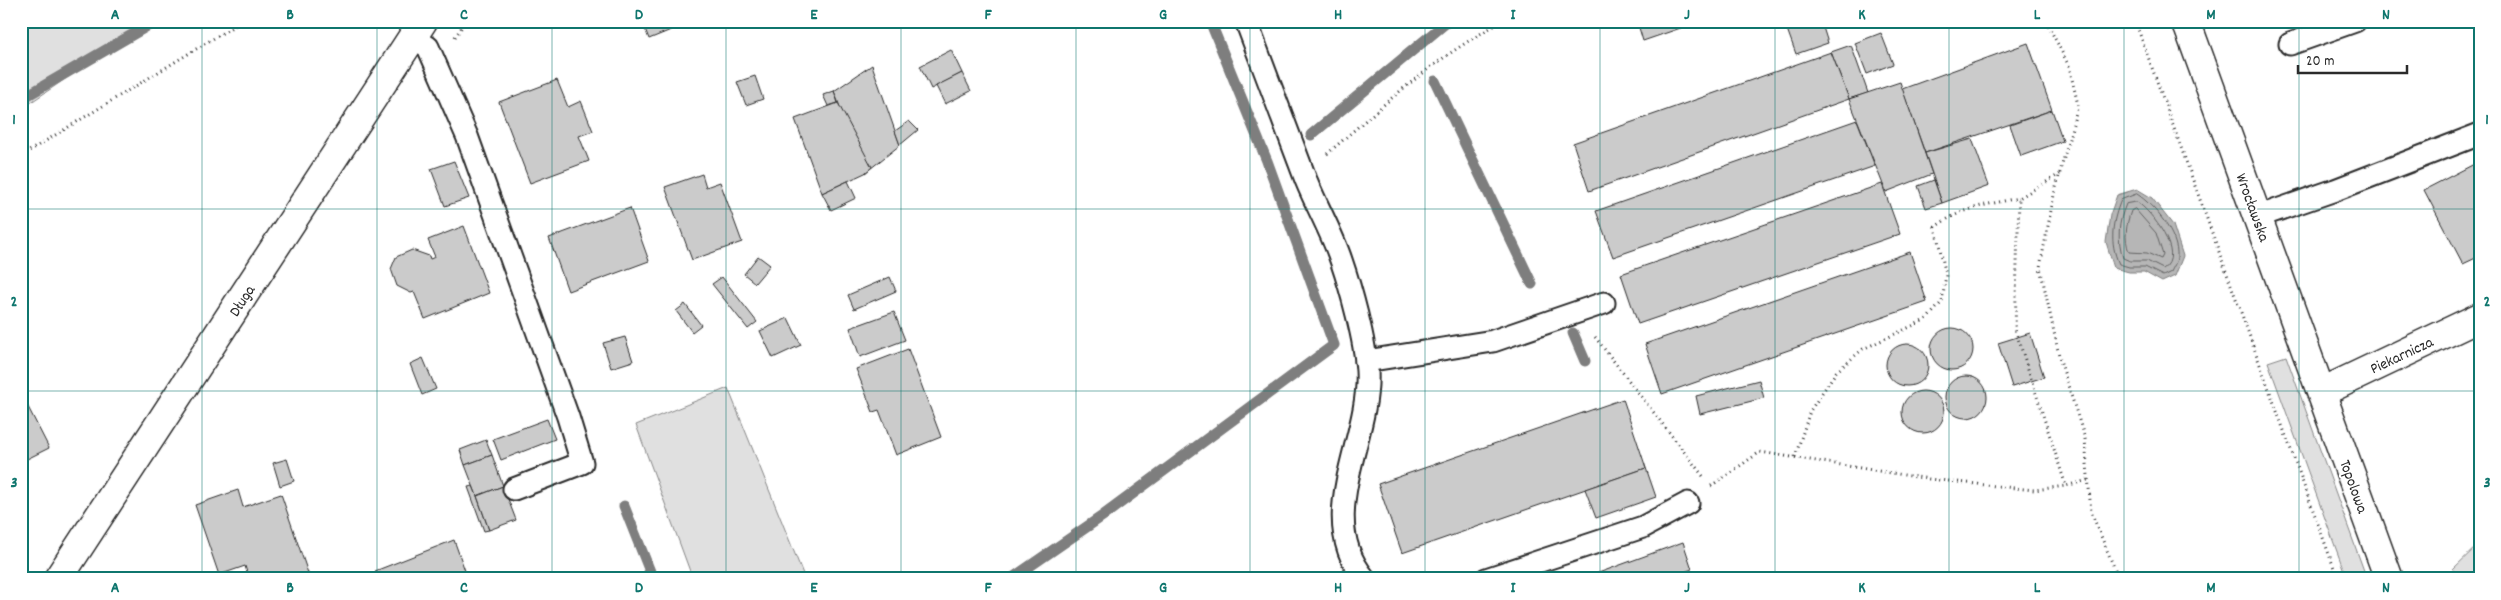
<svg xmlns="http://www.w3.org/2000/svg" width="2501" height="600" viewBox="0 0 2501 600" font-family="Dekko,sans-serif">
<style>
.green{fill:#e0e0e0;stroke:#868686}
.water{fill:#b6b6b6;stroke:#7e7e7e}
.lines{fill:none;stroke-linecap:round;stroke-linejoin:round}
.shore{stroke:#636363;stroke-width:1}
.stream{stroke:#7e7e7e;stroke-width:11}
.building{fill:#cbcbcb;stroke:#2b2b2b}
.service-casing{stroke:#2b2b2b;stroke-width:25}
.minor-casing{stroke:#2b2b2b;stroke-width:31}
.tertiary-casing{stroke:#2b2b2b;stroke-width:31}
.secondary-casing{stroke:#2b2b2b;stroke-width:31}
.path{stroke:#2b2b2b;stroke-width:3;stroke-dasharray:1 4;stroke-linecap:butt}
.service{stroke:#fff;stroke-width:21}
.minor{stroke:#fff;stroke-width:28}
.tertiary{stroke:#fff;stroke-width:28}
.secondary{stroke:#fff;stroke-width:28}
.grid{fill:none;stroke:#0f766e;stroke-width:1;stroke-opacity:0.55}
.labels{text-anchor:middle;stroke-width:4;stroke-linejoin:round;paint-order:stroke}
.street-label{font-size:16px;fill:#2b2b2b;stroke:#fff}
.neatline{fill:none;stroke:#0f766e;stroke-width:2}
.grid-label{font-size:16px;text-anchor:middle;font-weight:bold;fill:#0f766e}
</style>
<rect width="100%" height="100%" fill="#fff"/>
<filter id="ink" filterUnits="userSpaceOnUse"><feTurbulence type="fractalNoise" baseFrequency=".02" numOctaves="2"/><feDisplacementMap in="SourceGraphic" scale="10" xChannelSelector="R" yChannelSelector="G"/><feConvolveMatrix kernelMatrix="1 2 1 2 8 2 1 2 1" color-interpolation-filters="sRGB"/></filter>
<g filter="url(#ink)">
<!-- green -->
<g class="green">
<polygon points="36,21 151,21 21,109 21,30"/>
<polygon points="2286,356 2367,579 2347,579 2268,362"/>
<polygon points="728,388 805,579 680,579 691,574 636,425"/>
<polygon points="2480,543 2480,579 2457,579 2453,569"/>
</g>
<!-- water -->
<polygon class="water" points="2137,189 2152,198 2173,225 2183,256 2175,276 2162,282 2144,272 2129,272 2114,268 2106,242 2110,215 2117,195"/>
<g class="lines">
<!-- shore -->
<g class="shore">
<path d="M2137,194C2154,205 2179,235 2177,257C2177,262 2173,267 2171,272L2163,276L2145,267H2129L2119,264C2109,242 2112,222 2121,200Z"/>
<path d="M2137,202C2151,211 2186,255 2163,269L2147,261H2130L2123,258C2117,239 2118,223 2126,204Z"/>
<path d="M2135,209L2156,233L2163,255L2161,259L2147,253L2129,252C2124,238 2126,225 2131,211Z"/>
</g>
<!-- stream -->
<g class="stream">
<polyline points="1435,81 1532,284"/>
<polyline points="21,99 156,21"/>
<polyline points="1311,135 1448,21"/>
<polyline points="1573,333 1585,361"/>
<polyline points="624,506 653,579"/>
<polyline points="1015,579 1014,577 1104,515 1334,345 1267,161 1210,21"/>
</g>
</g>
<!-- building -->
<g class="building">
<polygon points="642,21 693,21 649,39"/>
<polygon points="1637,21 1701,21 1643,41"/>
<polygon points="1784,21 1821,21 1828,43 1796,54"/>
<polygon points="1881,33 1893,64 1867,74 1855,43"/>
<polygon points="2028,43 2052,110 1925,153 1902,89"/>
<polygon points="1851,45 1868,93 1849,99 1831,52"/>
<polygon points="951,50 962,73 931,89 920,66"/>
<polygon points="1831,52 1849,99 1589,191 1573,143"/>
<polygon points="872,65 900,145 865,173 834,91"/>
<polygon points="962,73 971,91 945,104 936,86"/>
<polygon points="755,76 763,99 746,105 737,82"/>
<polygon points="557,80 568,107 581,101 593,131 579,136 589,161 530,183 499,102"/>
<polygon points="1900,82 1932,174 1886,192 1849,99"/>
<polygon points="834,91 838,103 828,106 823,95"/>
<polygon points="838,103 872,167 865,173 822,193 795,119"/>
<polygon points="2052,110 2063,141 2021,156 2010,125"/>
<polygon points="1857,120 1875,166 1613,257 1596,211"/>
<polygon points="909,121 918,130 900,145 895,131"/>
<polygon points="1972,139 1989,186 1942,203 1925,153"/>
<polygon points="454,161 469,198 445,206 431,169"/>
<polygon points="2480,161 2480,256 2463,264 2424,190"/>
<polygon points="702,174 706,187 720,182 742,242 692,260 665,187"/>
<polygon points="1934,180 1942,203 1926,208 1918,186"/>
<polygon points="848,181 856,198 831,210 822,193"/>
<polygon points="1882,184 1900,234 1638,324 1621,274"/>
<polygon points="630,208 649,261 568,291 549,238"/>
<polygon points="464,226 489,293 425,319 414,292 411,293 397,286 391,269 396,257 412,250 429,256 430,259 435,257 428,240"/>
<polygon points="1910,252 1927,302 1662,394 1645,344"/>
<polygon points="758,256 770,265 755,283 744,274"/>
<polygon points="722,277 757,322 748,329 712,284"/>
<polygon points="890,277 896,291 854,309 848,295"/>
<polygon points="685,304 701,325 692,332 676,311"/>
<polygon points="894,312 905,340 860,357 850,328"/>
<polygon points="788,318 801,345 773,358 760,331"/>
<circle cx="1952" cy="349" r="21"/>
<polygon points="2030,333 2044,377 2012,387 1998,343"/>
<polygon points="625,337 633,361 611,368 603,343"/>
<circle cx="1907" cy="365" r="21"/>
<polygon points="908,349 941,437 896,455 879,410 873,412 856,369"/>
<polygon points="423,358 436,389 422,395 410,364"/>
<circle cx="1966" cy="397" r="21"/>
<polygon points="1759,380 1764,398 1700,414 1696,396"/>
<circle cx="1923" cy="412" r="21"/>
<polygon points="1623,399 1646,468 1402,553 1378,484"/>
<polygon points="26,403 49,448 21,462 21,405"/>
<polygon points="547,419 555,439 501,460 493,439"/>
<polygon points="486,440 492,455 465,465 460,450"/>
<polygon points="492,455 503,486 477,496 465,465"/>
<polygon points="287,459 294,481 280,486 273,463"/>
<polygon points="1646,468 1656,497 1596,518 1585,489"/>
<polygon points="473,486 477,496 489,530 484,531 468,487"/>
<polygon points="503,486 516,520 489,530 477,496"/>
<polygon points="238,490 243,507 281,494 310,579 249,579 245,566 219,575 195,505"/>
<polygon points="454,540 468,579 378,579 375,571"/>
<polygon points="1683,542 1692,569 1666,579 1582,579"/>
</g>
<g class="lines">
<!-- service casing -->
<g class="service-casing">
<g id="service">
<path d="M1246,21C1266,74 1286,128 1306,180C1317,207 1332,233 1341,260C1351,289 1365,340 1367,371C1371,439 1313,517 1365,579"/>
<polyline points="413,37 428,47 467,136 568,417 582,463 514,489"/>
<polyline points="2290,44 2355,21"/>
<polyline points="2257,217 2335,190 2480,134"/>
<polyline points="1366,361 1493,341 1604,303"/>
<polyline points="1486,579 1643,527 1688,503"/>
</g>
</g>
<!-- minor casing -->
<g class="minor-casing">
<polyline id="minor" points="2322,392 2480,317"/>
</g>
<!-- tertiary casing -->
<g class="tertiary-casing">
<polyline id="tertiary" points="58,579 423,21"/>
</g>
<!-- secondary casing -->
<g class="secondary-casing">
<polyline id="secondary" points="2186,21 2389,579"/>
</g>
<!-- path -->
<g class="path">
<polyline points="2046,21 2069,66 2078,105 2054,195 2040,267 2060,360 2085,439 2091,512 2119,579"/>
<polyline points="2135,21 2338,579"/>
<polyline points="455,37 466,21"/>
<path d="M1327,154C1383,105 1437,56 1503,21"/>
<polyline points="21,156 242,21"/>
<polyline points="2060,174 2019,198 2015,329 2066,486"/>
<polyline points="1595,337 1703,476"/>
<path d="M1795,457L1810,411L1836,372L1863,349L1927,319L1942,302L1946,275L1935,227C1961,208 1989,204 2019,198"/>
<polyline points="1711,486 1760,452 1929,479 2034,490 2066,486 2088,480"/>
</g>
<!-- service -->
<use href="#service" class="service"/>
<!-- minor -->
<use href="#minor" class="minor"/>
<!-- tertiary -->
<use href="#tertiary" class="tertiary"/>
<!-- secondary -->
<use href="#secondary" class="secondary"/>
</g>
</g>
<!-- grid -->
<path class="grid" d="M202,21V579M377,21V579M552,21V579M726,21V579M901,21V579M1076,21V579M1250,21V579M1425,21V579M1600,21V579M1775,21V579M1949,21V579M2124,21V579M2299,21V579M21,209H2480M21,391H2480"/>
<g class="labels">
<!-- street labels -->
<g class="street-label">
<text transform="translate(2254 207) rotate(70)" y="6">Wrocławska</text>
<text transform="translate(241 300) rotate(-57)" y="6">Długa</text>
<text transform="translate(2401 354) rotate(-25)" y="6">Piekarnicza</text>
<text transform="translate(2355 486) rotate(70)" y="6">Topolowa</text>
</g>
</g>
<!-- margin -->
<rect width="2501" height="600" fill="none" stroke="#fff" stroke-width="55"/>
<!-- scale -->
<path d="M2298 65v8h109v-8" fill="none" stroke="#2b2b2b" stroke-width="2.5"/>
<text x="2306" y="65" font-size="15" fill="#2b2b2b" stroke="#ffffff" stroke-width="4" paint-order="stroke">20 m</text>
<rect x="28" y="28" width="2446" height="544" class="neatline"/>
<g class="grid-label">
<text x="115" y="19">A</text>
<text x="290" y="19">B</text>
<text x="464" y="19">C</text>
<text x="639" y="19">D</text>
<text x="814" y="19">E</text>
<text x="988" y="19">F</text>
<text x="1163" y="19">G</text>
<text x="1338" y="19">H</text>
<text x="1513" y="19">I</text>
<text x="1687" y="19">J</text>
<text x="1862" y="19">K</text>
<text x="2037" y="19">L</text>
<text x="2211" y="19">M</text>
<text x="2386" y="19">N</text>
<text x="14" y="124">1</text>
<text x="2487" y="124">1</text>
<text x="14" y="306">2</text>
<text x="2487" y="306">2</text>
<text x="14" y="487">3</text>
<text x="2487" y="487">3</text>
<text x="115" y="592">A</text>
<text x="290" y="592">B</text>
<text x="464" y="592">C</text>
<text x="639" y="592">D</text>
<text x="814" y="592">E</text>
<text x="988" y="592">F</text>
<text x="1163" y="592">G</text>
<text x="1338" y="592">H</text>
<text x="1513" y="592">I</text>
<text x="1687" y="592">J</text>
<text x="1862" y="592">K</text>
<text x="2037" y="592">L</text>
<text x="2211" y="592">M</text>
<text x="2386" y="592">N</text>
</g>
</svg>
